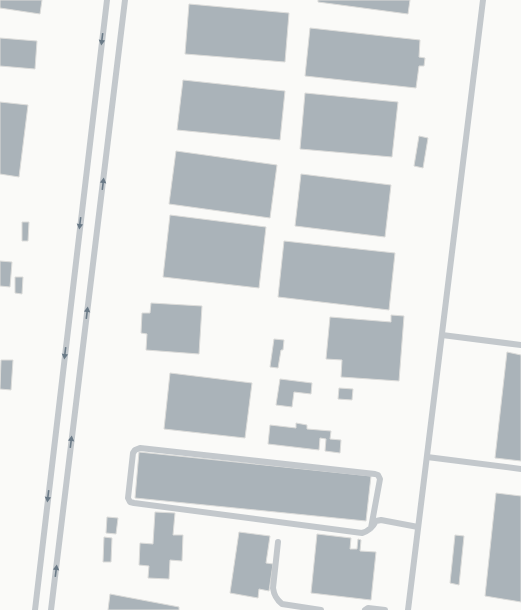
<svg xmlns="http://www.w3.org/2000/svg" width="521" height="610" viewBox="0 0 521 610" font-family="Ubuntu,sans-serif">
<style>
.building{fill:#aab3b9;stroke:#dcdcda}
.lines{fill:none;stroke-linecap:round;stroke-linejoin:round}
.service{stroke:#c3c8cc;stroke-width:6}
.oneway{fill:#6a7a87}
</style>
<rect width="100%" height="100%" fill="#fafaf8"/>
<!-- building -->
<g class="building">
<polygon points="0,0 42,0 40,14 0,8"/>
<polygon points="318,0 410,0 408,14 318,2"/>
<polygon points="189,4 289,13 285,62 185,54"/>
<polygon points="310,28 420,40 419,57 425,58 424,66 419,66 416,88 305,76"/>
<polygon points="0,38 37,41 35,69 0,66"/>
<polygon points="183,80 285,91 280,140 177,130"/>
<polygon points="305,93 398,102 392,157 300,149"/>
<polygon points="0,102 28,105 19,177 0,174"/>
<polygon points="419,136 428,138 423,168 414,166"/>
<polygon points="176,151 277,165 270,218 169,204"/>
<polygon points="301,174 391,185 385,237 295,226"/>
<polygon points="170,215 266,227 259,288 163,277"/>
<polygon points="22,222 29,222 28,241 22,241"/>
<polygon points="284,241 395,253 389,310 278,297"/>
<polygon points="0,261 12,262 10,287 0,286"/>
<polygon points="15,277 23,277 22,294 15,293"/>
<polygon points="151,303 202,306 199,354 146,350 147,334 141,333 142,313 150,313"/>
<polygon points="391,315 404,316 399,381 341,377 342,360 326,359 330,317 391,322"/>
<polygon points="274,339 284,340 283,350 281,350 278,368 270,367"/>
<polygon points="507,352 521,355 521,461 495,458"/>
<polygon points="1,360 13,360 11,390 0,389"/>
<polygon points="170,373 252,383 245,438 164,429"/>
<polygon points="280,379 312,383 311,394 294,392 292,407 276,405"/>
<polygon points="339,388 353,389 352,400 338,399"/>
<polygon points="296,423 307,425 307,429 331,431 330,439 341,440 340,453 325,451 326,439 320,438 319,450 268,444 270,425 296,428"/>
<polygon points="139,452 371,476 366,521 135,498"/>
<polygon points="496,493 521,496 521,602 485,596"/>
<polygon points="155,512 175,513 173,535 183,535 182,561 170,560 169,579 148,578 149,566 139,565 140,543 153,544"/>
<polygon points="107,517 118,518 116,534 106,533"/>
<polygon points="239,532 270,536 266,563 273,564 269,591 259,589 258,598 230,593"/>
<polygon points="317,534 351,538 350,549 357,549 358,539 361,540 360,551 376,552 371,600 311,593"/>
<polygon points="455,535 464,536 459,585 450,583"/>
<polygon points="104,537 112,538 111,562 103,562"/>
<polygon points="110,594 179,607 179,610 108,610"/>
</g>
<g class="lines">
<!-- service -->
<g class="service">
<polyline points="442,335 521,345"/>
<polyline points="427,457 521,469"/>
<path d="M371,528L380,479L378,475L375,474L140,448L135,450L133,453L128,498L130,502L134,503L362,533C369,531 373,527 376,521L381,520L418,527"/>
<path d="M278,542L273,588C274,595 276,599 282,604L321,610"/>
<polyline points="35,610 107,0"/>
<polyline points="51,610 125,0"/>
<polyline points="365,610 368,608 385,610"/>
<polyline points="408,610 483,0"/>
</g>
</g>
<!-- one-way arrows -->
<defs><path id="oneway-solid" d="M-6-.8H1V-3.2L6.5 0L1 3.2V.8H-6Z"/></defs>
<g class="oneway">
<use href="#oneway-solid" transform="translate(102 39) rotate(97)"/>
<use href="#oneway-solid" transform="translate(103 184) rotate(-83)"/>
<use href="#oneway-solid" transform="translate(80 223) rotate(97)"/>
<use href="#oneway-solid" transform="translate(87 313) rotate(-83)"/>
<use href="#oneway-solid" transform="translate(65 353) rotate(97)"/>
<use href="#oneway-solid" transform="translate(71 442) rotate(-83)"/>
<use href="#oneway-solid" transform="translate(48 496) rotate(97)"/>
<use href="#oneway-solid" transform="translate(56 571) rotate(-83)"/>
</g>
</svg>
